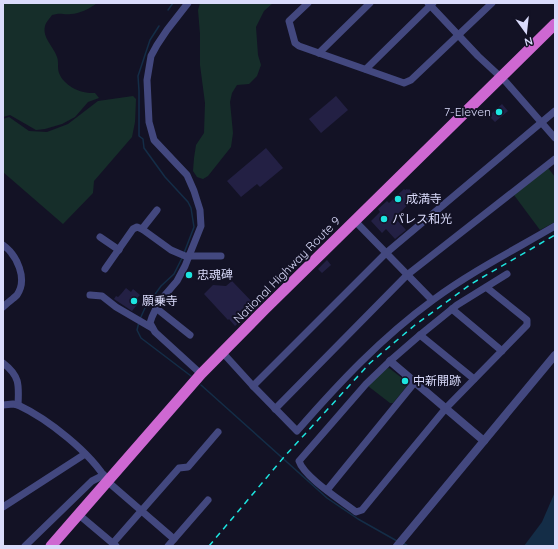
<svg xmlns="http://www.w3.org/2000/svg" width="558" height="549" viewBox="0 0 558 549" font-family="Quicksand,'Noto Sans JP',sans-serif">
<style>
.green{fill:#162e2a}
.water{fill:#142d47}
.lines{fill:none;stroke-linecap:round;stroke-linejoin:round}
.stream{stroke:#142d47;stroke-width:1.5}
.building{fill:#232044}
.minor{stroke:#43487f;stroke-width:7}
.tertiary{stroke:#43487f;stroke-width:8}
.trunk{stroke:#ce68d2;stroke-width:11}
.rail{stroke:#1ce5e0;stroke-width:1.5;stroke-dasharray:6 5;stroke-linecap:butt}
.poi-dot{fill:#1ce5e0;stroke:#131225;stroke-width:1.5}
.labels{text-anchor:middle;stroke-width:4;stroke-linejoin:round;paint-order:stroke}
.poi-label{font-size:12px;fill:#dadbfb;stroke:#131225;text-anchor:start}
.street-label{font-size:12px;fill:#dadbfb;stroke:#131225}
</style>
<rect width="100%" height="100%" fill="#131225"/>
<!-- green -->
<g class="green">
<path d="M3,3H97C91,8 79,14 71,14C62,15 62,12 52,15C50,18 46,22 45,26C42,38 54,47 57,57C59,62 57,68 59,73C64,86 81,94 95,93L99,98L88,102L75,117L62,124L45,129L36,130L10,115L3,117Z"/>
<polygon points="200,3 273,3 264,11 256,27 258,55 261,65 257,76 249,84 237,85 232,93 230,102 233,133 231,147 208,176 203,179 197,177 193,171 194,158 196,145 204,133 205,103 200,65 200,34 198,10"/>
<polygon points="133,96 136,99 135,122 132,137 94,181 93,193 63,224 3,172 3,119 9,117 29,131 47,132 68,124 98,101"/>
<polygon points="548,168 555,177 555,222 540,230 514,195"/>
<polygon points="389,368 407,382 407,386 393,403 390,403 368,386 385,369"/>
</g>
<!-- water -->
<polygon class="water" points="555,492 555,546 524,546 542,522"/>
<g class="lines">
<!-- stream -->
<g class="stream">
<polyline points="168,10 173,3"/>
<polyline points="159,26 150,40 138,76 139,91 139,136 143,139 144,148 165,177 188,202 191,208 194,227 184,253"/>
<polyline points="140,319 145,308 161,286 174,274 182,258"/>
<polyline points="139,322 137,330 141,338 191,376"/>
<polyline points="201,385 327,498 358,519 397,541"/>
<polyline points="403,543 408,546"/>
</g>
</g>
<!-- building -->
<g class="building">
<polygon points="336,96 348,110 321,133 309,119"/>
<polygon points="502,104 508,111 495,122 490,117 492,115 491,114"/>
<polygon points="266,148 283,168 260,187 257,184 241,197 227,181"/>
<polygon points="404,189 405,190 407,189 408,190 409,189 414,194 412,196 414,198 395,218 406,230 395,239 386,229 382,233 371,221 380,212 378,209 387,201 389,203"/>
<polygon points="327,260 331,265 322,273 318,269"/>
<polygon points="232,281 256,306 235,326 229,319 228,320 204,294 213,285 226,286"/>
<polygon points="126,288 131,292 133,289 140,295 137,298 140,301 132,311 114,299 116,296 118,297 121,294"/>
</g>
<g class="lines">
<!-- minor -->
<g class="minor">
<polyline points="188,3 167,30 157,45 151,56 147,80 149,122 154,140 187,175 194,191 200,210 201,226 185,266 177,281 159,302 152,317 150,323 155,332 201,374"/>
<polyline points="308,3 289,21 295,43 299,46 404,83 411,80 492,3"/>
<polyline points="428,3 478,56 506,82 555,138"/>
<polyline points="319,53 370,3"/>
<polyline points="366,69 433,3"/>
<polyline points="355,221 432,300"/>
<polyline points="142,229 157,210"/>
<polyline points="100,237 119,250"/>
<path d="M3,245C17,255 28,279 17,295C13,299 7,303 3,307"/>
<polyline points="105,269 133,229 137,227 142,229 171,250 185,256 221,256"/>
<path d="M486,287L527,320V325L446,408L362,510L356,512C342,501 304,477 299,461L366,384L390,361L420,335L457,305L507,274"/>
<polyline points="90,295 102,296 116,307 152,328"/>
<polyline points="156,308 190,335"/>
<polyline points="452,309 502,351"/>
<polyline points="420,335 474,379"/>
<path d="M223,353L253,386L297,431C339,383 381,338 433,300C471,272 514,250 555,226"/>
<path d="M3,363C20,376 19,385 18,405"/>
<polyline points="253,386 385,254 555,111"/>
<path d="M3,405L13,404L18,405C48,419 91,453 107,481L174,539"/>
<polyline points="275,409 407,275 555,159"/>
<polyline points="327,490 415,382"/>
<polyline points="3,507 85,454"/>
<polyline points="78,514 116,546"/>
<polyline points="113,543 179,468 188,467 218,432"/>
<polyline points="25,546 92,481 104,475"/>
<polyline points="168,546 208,500"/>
</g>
<!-- tertiary -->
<g class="tertiary">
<polyline points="390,361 484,441"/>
<polyline points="397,546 555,355"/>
</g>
<!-- trunk -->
<polyline class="trunk" points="51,546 201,374 265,309 555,24"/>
<!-- rail -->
<polyline class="rail" points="209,546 284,457 370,363 415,325 471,284 555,235"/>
</g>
<!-- markers -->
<g class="poi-dot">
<circle cx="499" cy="112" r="4"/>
<circle cx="398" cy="199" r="4"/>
<circle cx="384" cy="219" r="4"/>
<circle cx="189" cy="275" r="4"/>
<circle cx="134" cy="301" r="4"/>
<circle cx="405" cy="381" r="4"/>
</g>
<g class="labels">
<!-- poi labels -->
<g class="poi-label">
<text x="491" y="116" text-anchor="end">7-Eleven</text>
<text x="406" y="203">成満寺</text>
<text x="392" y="223">パレス和光</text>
<text x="197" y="279">忠魂碑</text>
<text x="142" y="305">願乗寺</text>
<text x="413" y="385">中新開跡</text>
</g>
<!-- street labels -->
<g class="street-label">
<text transform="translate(287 270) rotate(-45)" y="4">National Highway Route 9</text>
</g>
</g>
<!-- border -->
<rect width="558" height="549" fill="none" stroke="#dadbfb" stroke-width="8"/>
<!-- north arrow -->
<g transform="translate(526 32) rotate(165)" stroke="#131225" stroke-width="3" paint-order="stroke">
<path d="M0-3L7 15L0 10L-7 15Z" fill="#dadbfb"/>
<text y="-6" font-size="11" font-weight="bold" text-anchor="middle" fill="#dadbfb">N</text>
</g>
</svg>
